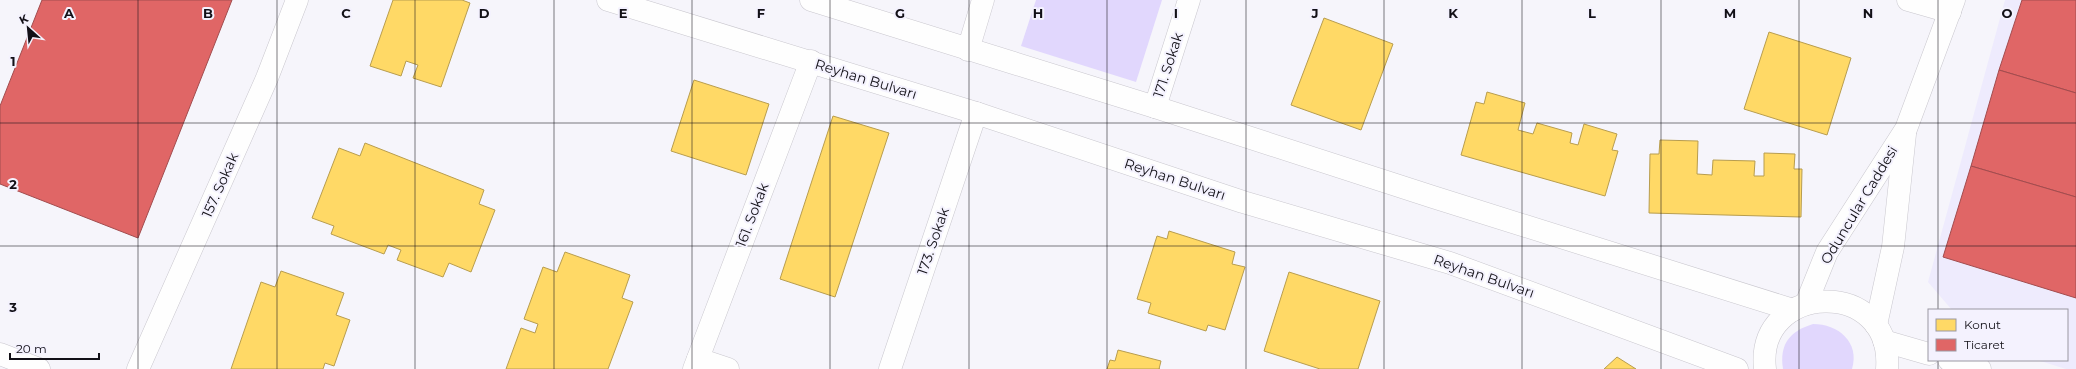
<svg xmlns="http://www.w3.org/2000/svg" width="2076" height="369" viewBox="0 0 2076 369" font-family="Montserrat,sans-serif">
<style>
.built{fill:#eeebfd}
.green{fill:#e1d7fd}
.homes{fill:#ffd966;stroke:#b89d4e}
.shops{fill:#e06666;stroke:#a24c4e}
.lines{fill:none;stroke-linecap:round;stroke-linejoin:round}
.street-casing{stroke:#c9c7ce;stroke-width:23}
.secondary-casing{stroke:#c9c7ce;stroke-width:23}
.street{stroke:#fefefe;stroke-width:22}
.secondary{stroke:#fefefe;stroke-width:22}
.grid{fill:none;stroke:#121017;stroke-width:1;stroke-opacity:0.55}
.labels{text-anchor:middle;stroke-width:4;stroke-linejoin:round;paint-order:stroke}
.street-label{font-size:14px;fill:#121017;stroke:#f4f2fe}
.grid-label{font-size:13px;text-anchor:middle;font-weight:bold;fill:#121017;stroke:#f4f2fe;stroke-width:4;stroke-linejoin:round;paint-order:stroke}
</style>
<rect width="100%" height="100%" fill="#f6f5fb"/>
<!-- built -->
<polygon class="built" points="2005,0 2076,0 2076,369 2066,369 2037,360 2067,360 2067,310 1952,310 1928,282"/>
<!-- green -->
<g class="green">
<polygon points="1036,0 1162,0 1136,82 1021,46"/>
<path d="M1813,324C1838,324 1860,342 1852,369H1783C1779,344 1790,331 1813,324Z"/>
</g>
<!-- homes -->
<g class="homes">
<polygon points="393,0 462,0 470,3 441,87 413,78 418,65 406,61 401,76 370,66"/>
<polygon points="1324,18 1393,44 1361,130 1291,105"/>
<polygon points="1769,32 1851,58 1827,135 1744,109"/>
<polygon points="694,80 769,104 746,175 671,151"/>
<polygon points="1487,92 1525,103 1518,130 1533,134 1537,123 1572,133 1570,143 1578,145 1584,124 1617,134 1612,150 1618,151 1605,196 1461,155 1476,102 1484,104"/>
<polygon points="833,116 889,133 835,297 780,279"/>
<polygon points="1660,140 1698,141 1697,174 1712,175 1713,160 1755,161 1754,176 1764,176 1764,153 1795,154 1794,169 1802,169 1801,217 1649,213 1650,154 1659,154"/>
<polygon points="365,143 484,190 479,204 495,210 471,272 449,263 443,277 397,260 401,250 388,245 384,254 331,234 334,226 312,218 339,148 360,156"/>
<polygon points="1169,231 1235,252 1232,264 1245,267 1225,330 1208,325 1206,331 1148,313 1151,303 1137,299 1157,236 1167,239"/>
<polygon points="565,252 630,275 622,298 633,302 608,369 506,369 521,328 535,333 538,324 524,319 543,267 557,272"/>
<polygon points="281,271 344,293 336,315 350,320 334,366 325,363 323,369 231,369 261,282 275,287"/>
<polygon points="1289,272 1380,301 1358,369 1320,369 1264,351"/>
<polygon points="1118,350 1161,361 1159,369 1160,369 1107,369 1110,360 1115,361"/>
<polygon points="1617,357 1636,369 1604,369"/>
</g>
<!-- shops -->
<g class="shops">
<polygon points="42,0 232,0 138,238 0,184 0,106"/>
<polygon points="2022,0 2076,0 2076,93 1999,70"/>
<polygon points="1999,70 2076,93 2076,197 1971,166"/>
<polygon points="1971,166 2076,197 2076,298 1943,257"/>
</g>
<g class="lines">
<!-- street casing -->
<g class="street-casing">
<g id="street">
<polyline points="1908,0 1950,12"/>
<polyline points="968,50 983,0"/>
<polyline points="1155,107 1189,0"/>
<polyline points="0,354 39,369"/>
<polyline points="698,359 728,369"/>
<polyline points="138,369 267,78 297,0"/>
<polyline points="694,369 811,61"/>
<polyline points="890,369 976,113"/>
</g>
</g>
<!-- secondary casing -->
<g class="secondary-casing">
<g id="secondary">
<polyline points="608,0 976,113 1243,202 1450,263 1737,369"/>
<polyline points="811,0 1155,107 1433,197 1793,310"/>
<polyline points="1806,304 1827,252 1906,129 1954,0"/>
<polyline points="1876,325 1893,247 1905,134"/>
<polyline points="1884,341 1929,354"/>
<polyline points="1949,360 1980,369"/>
<path d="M1765,369C1755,282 1894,276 1887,369"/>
</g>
</g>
<!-- street -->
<use href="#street" class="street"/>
<!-- secondary -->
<use href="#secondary" class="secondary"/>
</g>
<!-- grid -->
<path class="grid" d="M138,0V369M277,0V369M415,0V369M554,0V369M692,0V369M830,0V369M969,0V369M1107,0V369M1246,0V369M1384,0V369M1522,0V369M1661,0V369M1799,0V369M1938,0V310M0,123H2076M0,246H2076M1938,360V369"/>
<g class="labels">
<!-- street labels -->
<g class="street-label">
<text transform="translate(1168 65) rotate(-72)" y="5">171. Sokak</text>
<text transform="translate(866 79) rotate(17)" y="5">Reyhan Bulvarı</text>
<text transform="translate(1175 179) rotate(18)" y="5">Reyhan Bulvarı</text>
<text transform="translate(220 185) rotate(-66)" y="5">157. Sokak</text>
<text transform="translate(1859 205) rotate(-59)" y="5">Oduncular Caddesi</text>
<text transform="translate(752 215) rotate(-69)" y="5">161. Sokak</text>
<text transform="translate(933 241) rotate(-71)" y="5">173. Sokak</text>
<text transform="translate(1484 276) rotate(19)" y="5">Reyhan Bulvarı</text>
</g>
</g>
<g class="grid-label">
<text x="69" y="18">A</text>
<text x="208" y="18">B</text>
<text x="346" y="18">C</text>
<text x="484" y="18">D</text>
<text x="623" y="18">E</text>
<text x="761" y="18">F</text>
<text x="900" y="18">G</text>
<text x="1038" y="18">H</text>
<text x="1176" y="18">I</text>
<text x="1315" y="18">J</text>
<text x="1453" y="18">K</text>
<text x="1592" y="18">L</text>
<text x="1730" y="18">M</text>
<text x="1868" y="18">N</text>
<text x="2007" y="18">O</text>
<text x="13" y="66">1</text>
<text x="13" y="189">2</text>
<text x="13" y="312">3</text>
</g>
<!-- legend -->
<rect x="1928" y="309" width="140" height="52" fill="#f4f2fe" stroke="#9a98a2"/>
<rect x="1936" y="319" width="20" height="12" fill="#ffd966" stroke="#9a98a2"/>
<text x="1964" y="329" font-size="12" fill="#121017">Konut</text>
<rect x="1936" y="339" width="20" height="12" fill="#e06666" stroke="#9a98a2"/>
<text x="1964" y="349" font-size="12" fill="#121017">Ticaret</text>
<!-- north arrow -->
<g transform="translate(28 28) rotate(333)" stroke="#f4f2fe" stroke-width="3" paint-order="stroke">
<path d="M0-3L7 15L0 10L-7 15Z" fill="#121017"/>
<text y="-6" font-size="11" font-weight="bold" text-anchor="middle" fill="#121017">K</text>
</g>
<!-- scale -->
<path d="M10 353v6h89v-6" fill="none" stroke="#121017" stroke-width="2"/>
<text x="16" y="353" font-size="12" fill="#121017" stroke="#f4f2fe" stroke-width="3" paint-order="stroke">20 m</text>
</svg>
